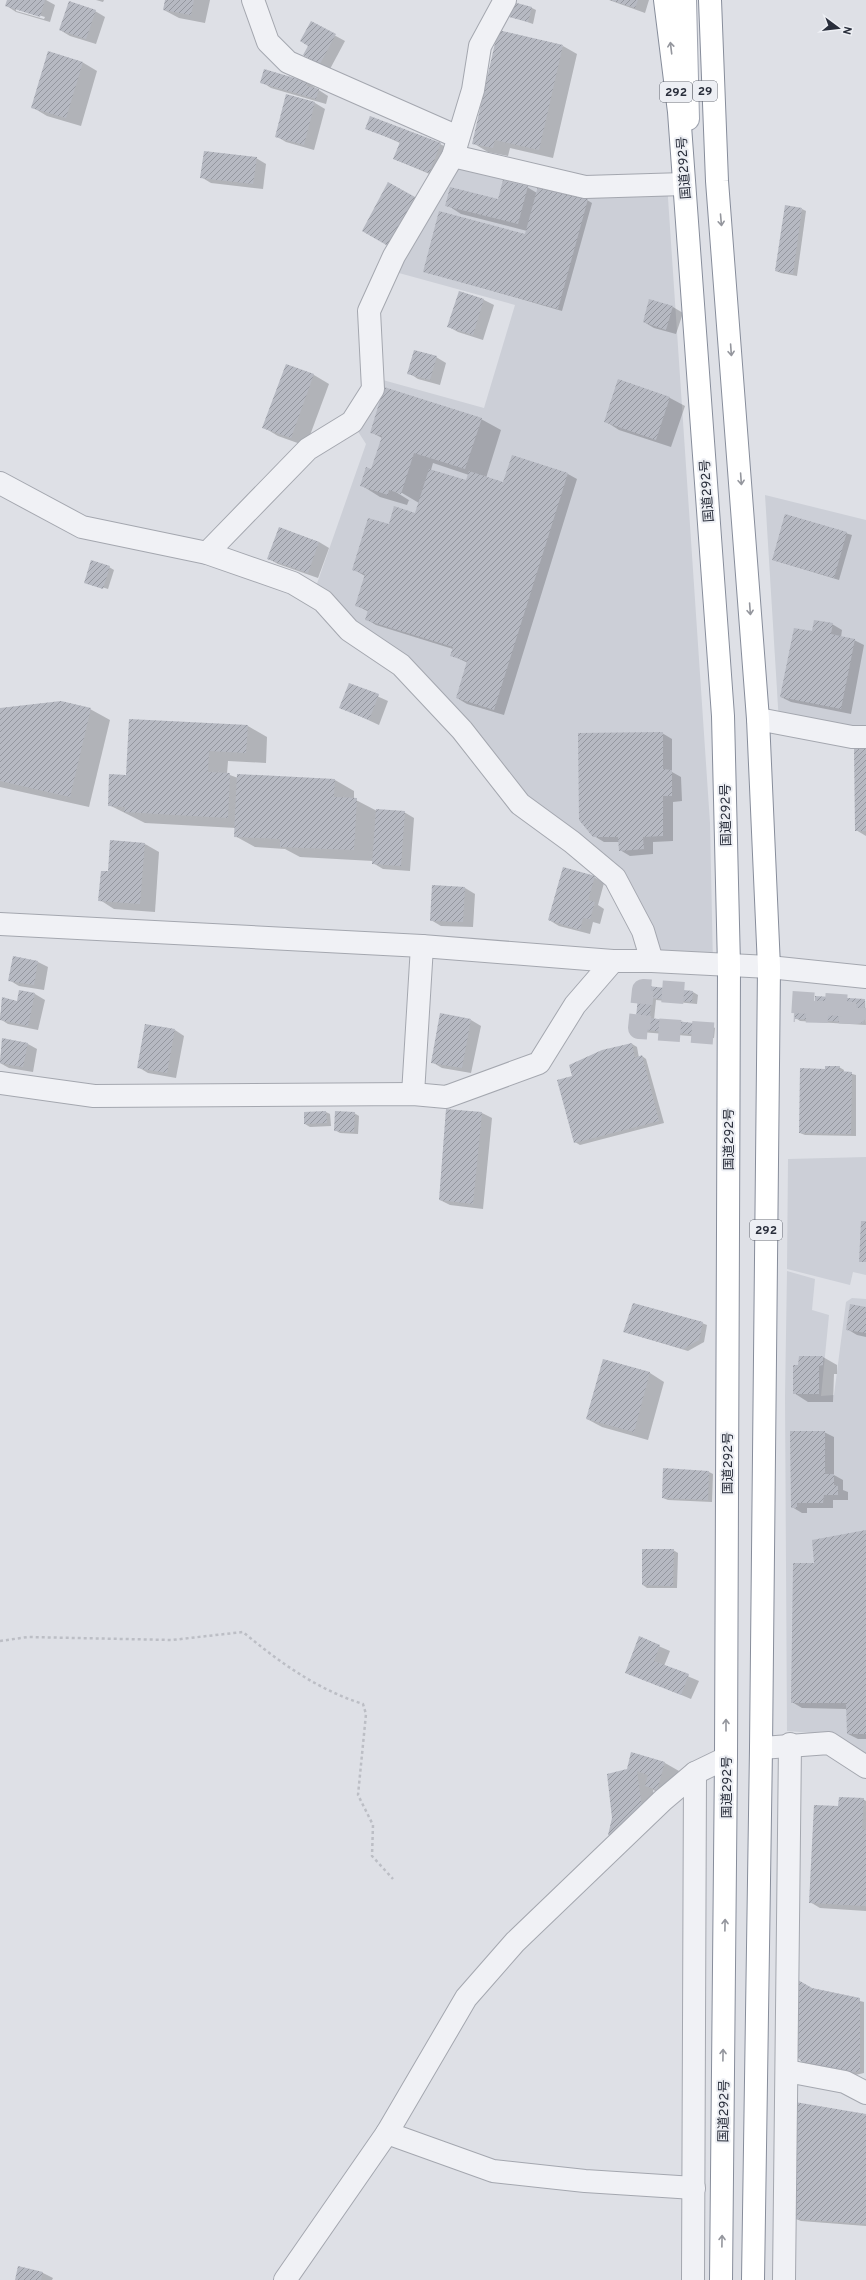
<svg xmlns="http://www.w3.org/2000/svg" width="866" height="2280" viewBox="0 0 866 2280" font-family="Overpass,'Noto Sans JP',sans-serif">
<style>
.built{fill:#cccfd7}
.shadow{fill:#0003;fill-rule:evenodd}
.building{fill:url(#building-hatch)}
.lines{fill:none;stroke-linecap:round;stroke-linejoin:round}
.minor-tunnel{stroke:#babcc4;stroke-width:22;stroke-dasharray:22 11;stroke-linecap:butt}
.minor-casing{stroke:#a4a7af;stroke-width:24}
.major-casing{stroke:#9fa4b0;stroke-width:24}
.highway-casing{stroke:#878d9b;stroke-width:24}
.path{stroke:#bcbec5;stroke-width:2.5;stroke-dasharray:3 3;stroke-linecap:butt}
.minor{stroke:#f0f1f5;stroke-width:22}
.major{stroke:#fff;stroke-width:22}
.highway{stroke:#fff;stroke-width:22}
.oneway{stroke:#94969d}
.labels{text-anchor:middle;stroke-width:4;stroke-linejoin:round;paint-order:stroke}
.shield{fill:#edeff4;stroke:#646872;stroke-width:1}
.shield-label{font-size:12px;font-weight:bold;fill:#292e3b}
.street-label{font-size:13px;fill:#292e3b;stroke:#edeff4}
</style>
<defs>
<pattern id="building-hatch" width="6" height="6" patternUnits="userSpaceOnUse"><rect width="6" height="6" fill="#b6b9c2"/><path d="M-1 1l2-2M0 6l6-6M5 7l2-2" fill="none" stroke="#94979f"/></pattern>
</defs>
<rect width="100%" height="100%" fill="#dee0e6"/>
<!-- built -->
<g class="built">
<polygon points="453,156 585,187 667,183 710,823 713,965 652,961 615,878 572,842 462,730 313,595 366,444 352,422 372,377 484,408 515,305 388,270"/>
<polygon points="765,495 866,520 866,737 779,723"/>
<polygon points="866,1157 866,1275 853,1272 850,1285 787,1269 788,1159"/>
<polygon points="787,1271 815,1279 812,1310 829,1315 821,1396 834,1395 846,1302 852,1298 866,1299 866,1758 826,1734 787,1731 785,1397"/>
</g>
<!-- shadow -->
<g class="shadow">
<path d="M8,0H46L55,5L50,22L16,12L7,6ZM16,8L45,17L44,19L16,11Z"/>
<polygon points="96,0 104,0 103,2"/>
<polygon points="166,0 210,0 205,23 179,18 164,10"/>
<polygon points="609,0 649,0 645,13"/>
<polygon points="532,8 536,10 533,24 510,16"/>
<polygon points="95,11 105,17 96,44 70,36 60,30"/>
<polygon points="312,23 345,41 330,69 304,55 309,45"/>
<polygon points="563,46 577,54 553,158 510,148 508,156 488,152 473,143"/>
<polygon points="82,62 97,71 81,126 47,116 32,107"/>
<polygon points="262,82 308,83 328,96 326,104 271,88"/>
<polygon points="287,95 315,103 325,109 314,150 286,142 276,136"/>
<polygon points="367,128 440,144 450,149 439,178 394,159 400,143"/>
<polygon points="256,158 266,164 263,189 211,183 201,177"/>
<polygon points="389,183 424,203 398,250"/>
<polygon points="527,187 537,193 587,200 592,203 562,311 424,271 525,235 527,231 461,214 447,205 498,201"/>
<polygon points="802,209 806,211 797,276 781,273 776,271"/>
<polygon points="460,292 484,300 494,305 483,340 458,332 449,327"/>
<polygon points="650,300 673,307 683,313 676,334 654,328 644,322"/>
<polygon points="436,357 446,363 440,385 418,379 409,373"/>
<polygon points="286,366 314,375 329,384 306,446 278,436 263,427"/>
<polygon points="618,380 670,398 685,406 671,447 619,430 605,421"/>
<path d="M481,419L501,430L486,478L504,483L568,474L577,479L504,715L467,704L457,698L468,663L451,655L453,649L376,625L366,619L369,612L356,605L365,576L353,569L389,525L416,514L419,503L397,490L396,492L412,502L409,500L407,505L380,497L361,485L372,470L382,438L371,432ZM433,463L469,475L467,481L431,470Z"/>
<polygon points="785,515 852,535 839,580 773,560"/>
<polygon points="279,528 319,542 329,548 318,578 278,564 269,559"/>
<polygon points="109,567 114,570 108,589 89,583"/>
<polygon points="832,624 842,630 841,637 854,640 864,645 851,714 791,702 781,697 813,632"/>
<polygon points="350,684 388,701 379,725 340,707"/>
<polygon points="0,709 90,709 110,720 89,807 0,787"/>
<polygon points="248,726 267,737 266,763 228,761 227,774 238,778 335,780 354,791 354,799 377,811 404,812 414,818 410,871 383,869 373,863 373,861 300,857 285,849 255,847 235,836 236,828 145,823 109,805 127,776"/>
<polygon points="662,733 672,739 672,772 681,777 682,801 673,802 673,841 653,842 653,854 630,856 620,850 620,842 604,842 594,836"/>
<polygon points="866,746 866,836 856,830"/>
<polygon points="145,844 159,852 155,912 114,909 100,900 109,872"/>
<polygon points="594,877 604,883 598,905 604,909 600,924 593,922 590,934 559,926 549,920"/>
<polygon points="465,888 475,894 473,927 441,926 431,920"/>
<polygon points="38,962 48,967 44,990 19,986 9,980"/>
<polygon points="640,986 693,992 698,995 697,1004 656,1000 654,1020 711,1026 715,1028 714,1038 641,1032 636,1029"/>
<polygon points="20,991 35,994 45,1000 38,1030 8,1024 0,1019 3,999 18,1002"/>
<polygon points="865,1000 866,1025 800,1021 796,1018 815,1007"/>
<polygon points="471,1020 481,1026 471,1073 442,1068 432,1062"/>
<polygon points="175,1030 184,1036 176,1078 148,1073 138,1067"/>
<polygon points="3,1039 28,1044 37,1049 33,1072 9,1068 0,1063"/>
<polygon points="632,1044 637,1047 639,1058 642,1056 646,1059 664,1123 580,1145 575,1142 573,1076 603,1051"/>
<polygon points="839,1067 844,1070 844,1072 856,1075 856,1136 805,1135 800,1133 826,1070"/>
<polygon points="447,1110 482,1113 492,1118 483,1209 450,1205 440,1200"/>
<polygon points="326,1112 330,1114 331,1126 310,1127 305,1124"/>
<polygon points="354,1113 359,1116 358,1134 340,1133 335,1130"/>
<polygon points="866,1308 866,1337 857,1335 847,1329"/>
<polygon points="702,1323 707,1325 704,1342 688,1351 625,1332"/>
<polygon points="823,1357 837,1365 837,1374 834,1374 833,1402 808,1402 794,1393 799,1366"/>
<polygon points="604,1360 650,1373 664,1382 648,1440 602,1427 587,1419"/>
<polygon points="824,1432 834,1437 834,1475 843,1480 843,1490 848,1492 848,1500 833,1500 833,1508 807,1508 807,1513 802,1513 792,1507"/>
<polygon points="709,1472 713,1474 712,1502 668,1500 663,1498"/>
<polygon points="866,1531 866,1739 858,1739 848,1734 847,1709 802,1708 792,1702 815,1564"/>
<polygon points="673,1550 678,1553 677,1588 647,1588 643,1585"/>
<polygon points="640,1638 670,1651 664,1666 699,1681 691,1699 627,1672"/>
<polygon points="665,1763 679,1771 672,1798 653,1790 657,1815 633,1844 624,1843 613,1818 608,1775"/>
<polygon points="863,1799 866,1801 866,1911 820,1908 810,1902 839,1807"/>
<polygon points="812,1989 864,2002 864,2073 851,2076"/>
<polygon points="866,2115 866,2226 801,2221 796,2219"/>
<polygon points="19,2267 43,2273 53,2278 52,2280 16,2280"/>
</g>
<!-- building -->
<g class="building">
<polygon points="7,0 45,0 40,17 5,6"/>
<polygon points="165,0 194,0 191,15 163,10"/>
<polygon points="610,0 638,0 635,8"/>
<polygon points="69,1 96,10 86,39 59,30"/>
<polygon points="513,2 532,7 528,22 509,17"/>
<polygon points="311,21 336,34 320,64 303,55 308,46 300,41"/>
<polygon points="498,30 563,45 539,150 495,140 493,148 472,144"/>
<polygon points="48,51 83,62 66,118 31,108"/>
<polygon points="264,69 308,82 307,86 319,89 316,99 260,83"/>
<polygon points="286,94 315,102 304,145 275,137"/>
<polygon points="370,116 441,143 429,173 393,159 400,142 365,129"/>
<polygon points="204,151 257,157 253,184 200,178"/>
<polygon points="503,180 528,186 518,224 445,206 450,187 498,199"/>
<polygon points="388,182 415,197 388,246 362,231"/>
<polygon points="538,186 588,199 558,309 423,272 439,211 525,234"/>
<polygon points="785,205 802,208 793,274 775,271"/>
<polygon points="459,291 484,299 473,335 447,327"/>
<polygon points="649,299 673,306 666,330 643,322"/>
<polygon points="414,350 437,356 430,380 407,374"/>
<polygon points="286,364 314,374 291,438 262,428"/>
<polygon points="618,379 670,397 656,440 604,422"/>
<polygon points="384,387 482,418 465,469 414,453 401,494 389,490 388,495 360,486 366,467 371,469 382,436 370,433"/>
<polygon points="512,455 568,473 494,710 456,698 467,661 450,656 453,647 365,620 368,610 355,606 365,574 352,570 368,518 389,524 394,506 415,513 429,469 466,480 469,471 503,482"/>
<polygon points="785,514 847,532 834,578 772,560"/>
<polygon points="279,527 319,542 308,573 267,559"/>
<polygon points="91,560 110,566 103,589 84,583"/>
<polygon points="814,620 833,623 831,634 855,639 841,709 780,697 794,628 812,631"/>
<polygon points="349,683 379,694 369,720 339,708"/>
<polygon points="61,701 91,708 70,797 0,781 0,708"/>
<polygon points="129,719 248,725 246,753 209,751 208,772 230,773 228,818 124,812 125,807 108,806 109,774 126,775"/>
<polygon points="663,732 663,769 672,770 672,796 663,796 663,836 643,837 644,849 619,851 618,837 593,837 579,820 578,733"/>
<polygon points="866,745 866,831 855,831 854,746"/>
<polygon points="237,774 335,779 334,797 357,798 354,850 280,847 280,839 234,837"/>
<polygon points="376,809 405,811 401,866 372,864"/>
<polygon points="110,840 145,843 140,904 98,901 101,871 108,871"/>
<polygon points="563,867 595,876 588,900 595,902 590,919 583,918 580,930 548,920"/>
<polygon points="432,885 465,887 463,922 430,921"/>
<polygon points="13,956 38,961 34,985 8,981"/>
<polygon points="639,985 693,991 692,1002 651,998 650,1018 711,1025 710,1036 635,1029"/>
<polygon points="19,990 35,993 28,1026 0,1020 2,997 17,1001"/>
<polygon points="815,996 865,999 863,1023 795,1019 795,1005 815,1006"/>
<polygon points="440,1013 471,1019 462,1068 431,1063"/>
<polygon points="145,1024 175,1029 167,1073 137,1068"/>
<polygon points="2,1038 28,1043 23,1067 0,1063"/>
<polygon points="632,1043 635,1058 642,1055 659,1121 574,1143 557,1080 572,1076 569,1065 602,1050"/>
<polygon points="825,1066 840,1066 839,1071 852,1072 851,1134 799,1133 800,1068 825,1069"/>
<polygon points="446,1109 482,1112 473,1204 439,1200"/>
<polygon points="326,1111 327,1123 304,1124 304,1112"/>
<polygon points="335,1111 355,1112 354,1132 334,1131"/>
<polygon points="861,1221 866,1221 866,1262 859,1262"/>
<polygon points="633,1303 703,1322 699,1340 683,1349 623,1332"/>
<polygon points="850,1304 866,1307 866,1333 846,1330"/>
<polygon points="799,1356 823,1356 823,1365 819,1366 819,1394 793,1394 793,1365 798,1365"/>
<polygon points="603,1359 650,1372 634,1432 586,1419"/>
<polygon points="790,1431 825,1431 825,1474 834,1474 834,1485 838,1486 838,1495 824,1495 823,1503 797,1503 797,1508 791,1508"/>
<polygon points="663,1468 709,1471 708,1500 662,1498"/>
<polygon points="866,1530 866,1734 847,1734 846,1703 791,1703 793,1563 814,1563 812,1540"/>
<polygon points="642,1549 674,1549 673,1586 642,1585"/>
<polygon points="639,1636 660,1645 654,1661 689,1674 681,1695 625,1673"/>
<polygon points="631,1752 665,1762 657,1790 645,1786 648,1775 637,1771 642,1807 618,1836 608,1835 612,1818 607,1774 627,1769"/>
<polygon points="839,1797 864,1798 862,1829 866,1830 866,1906 809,1903 814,1805 838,1806"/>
<polygon points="798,1980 812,1988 860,1998 860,2071 846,2074 806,2066 795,2055"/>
<polygon points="795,2102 866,2114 866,2224 795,2219"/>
<polygon points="18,2266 43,2272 41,2280 15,2280"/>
</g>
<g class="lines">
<!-- minor-tunnel -->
<g class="minor-tunnel">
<polyline points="684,993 643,990 639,1028 720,1034"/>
<polyline points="792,1002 856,1006 856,1013 794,1011"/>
</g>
<!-- minor casing -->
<g class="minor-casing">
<g id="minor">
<polyline points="253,0 268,42 288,62 458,137"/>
<polyline points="453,156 585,187 684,184"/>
<polyline points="0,483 82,527 207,553 293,583 323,601 349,630 401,665 462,730 520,804 572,842 615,878 643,931 652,961"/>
<polyline points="207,553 308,449 352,422 373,389 369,311 394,256 453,156 473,90 480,46 505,0"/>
<polyline points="758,719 852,737 866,737"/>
<polyline points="0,924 422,946 613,961 652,961 769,967 866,977"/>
<polyline points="0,1083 94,1096 413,1094 446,1097 539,1063 575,1005 613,961"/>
<polyline points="413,1094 422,946"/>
<polyline points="761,1748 829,1743 866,1767"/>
<polyline points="787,2071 845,2082 866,2093"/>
<polyline points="387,2133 493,2171 585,2181 694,2188"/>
<polyline points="285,2280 387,2133 466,1998 515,1942 663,1800 695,1773 726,1758"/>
<polyline points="693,2280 695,1773"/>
<polyline points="784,2280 790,1744"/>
</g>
</g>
<!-- major casing -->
<g class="major-casing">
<polyline id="major" points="685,0 688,119"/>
</g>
<!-- highway casing -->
<g class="highway-casing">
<g id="highway">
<polyline points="665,0 679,112 723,716 729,966 726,1758 721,2280"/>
<polyline points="710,0 717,181 758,719 769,967 761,1748 753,2280"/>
</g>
</g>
<!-- path -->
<path class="path" d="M0,1641L28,1637L172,1640L243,1632C279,1662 318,1690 363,1704L366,1714L358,1795L373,1825L372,1856L393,1879"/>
<!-- minor -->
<use href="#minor" class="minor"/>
<!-- major -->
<use href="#major" class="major"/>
<!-- highway -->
<use href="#highway" class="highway"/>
</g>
<!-- one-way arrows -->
<defs><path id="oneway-shaft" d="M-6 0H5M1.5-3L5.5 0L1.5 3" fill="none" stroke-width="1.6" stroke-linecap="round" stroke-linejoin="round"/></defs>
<g class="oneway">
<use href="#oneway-shaft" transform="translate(671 48) rotate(-97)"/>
<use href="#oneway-shaft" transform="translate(721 220) rotate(85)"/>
<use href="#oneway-shaft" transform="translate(731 350) rotate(86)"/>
<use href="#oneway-shaft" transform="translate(741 479) rotate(86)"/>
<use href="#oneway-shaft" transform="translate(750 609) rotate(86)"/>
<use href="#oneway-shaft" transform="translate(726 1725) rotate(-90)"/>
<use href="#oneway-shaft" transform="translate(725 1925) rotate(-89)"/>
<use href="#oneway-shaft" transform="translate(723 2055) rotate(-89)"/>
<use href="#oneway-shaft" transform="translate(722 2241) rotate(-89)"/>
</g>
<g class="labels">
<!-- shield labels -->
<g class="shield">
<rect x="693" y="81" width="24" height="20" rx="3"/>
<rect x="660" y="82" width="32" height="20" rx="3"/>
<rect x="750" y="1220" width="32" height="20" rx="3"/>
</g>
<g class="shield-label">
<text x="705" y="95">29</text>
<text x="676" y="96">292</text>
<text x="766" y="1234">292</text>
</g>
<!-- street labels -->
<g class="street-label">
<text transform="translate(683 168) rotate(-94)" y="5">国道292号</text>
<text transform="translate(706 491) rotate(-94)" y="5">国道292号</text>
<text transform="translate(725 815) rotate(-91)" y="5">国道292号</text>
<text transform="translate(728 1139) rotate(-90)" y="5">国道292号</text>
<text transform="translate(727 1463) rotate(-90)" y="5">国道292号</text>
<text transform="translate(726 1787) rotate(-90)" y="5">国道292号</text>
<text transform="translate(723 2111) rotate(-89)" y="5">国道292号</text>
</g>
</g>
<!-- north arrow -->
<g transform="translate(838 28) rotate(105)" stroke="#edeff4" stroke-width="3" paint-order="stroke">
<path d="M0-3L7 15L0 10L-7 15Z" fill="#292e3b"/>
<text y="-6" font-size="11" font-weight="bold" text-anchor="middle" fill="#292e3b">N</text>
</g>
</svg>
